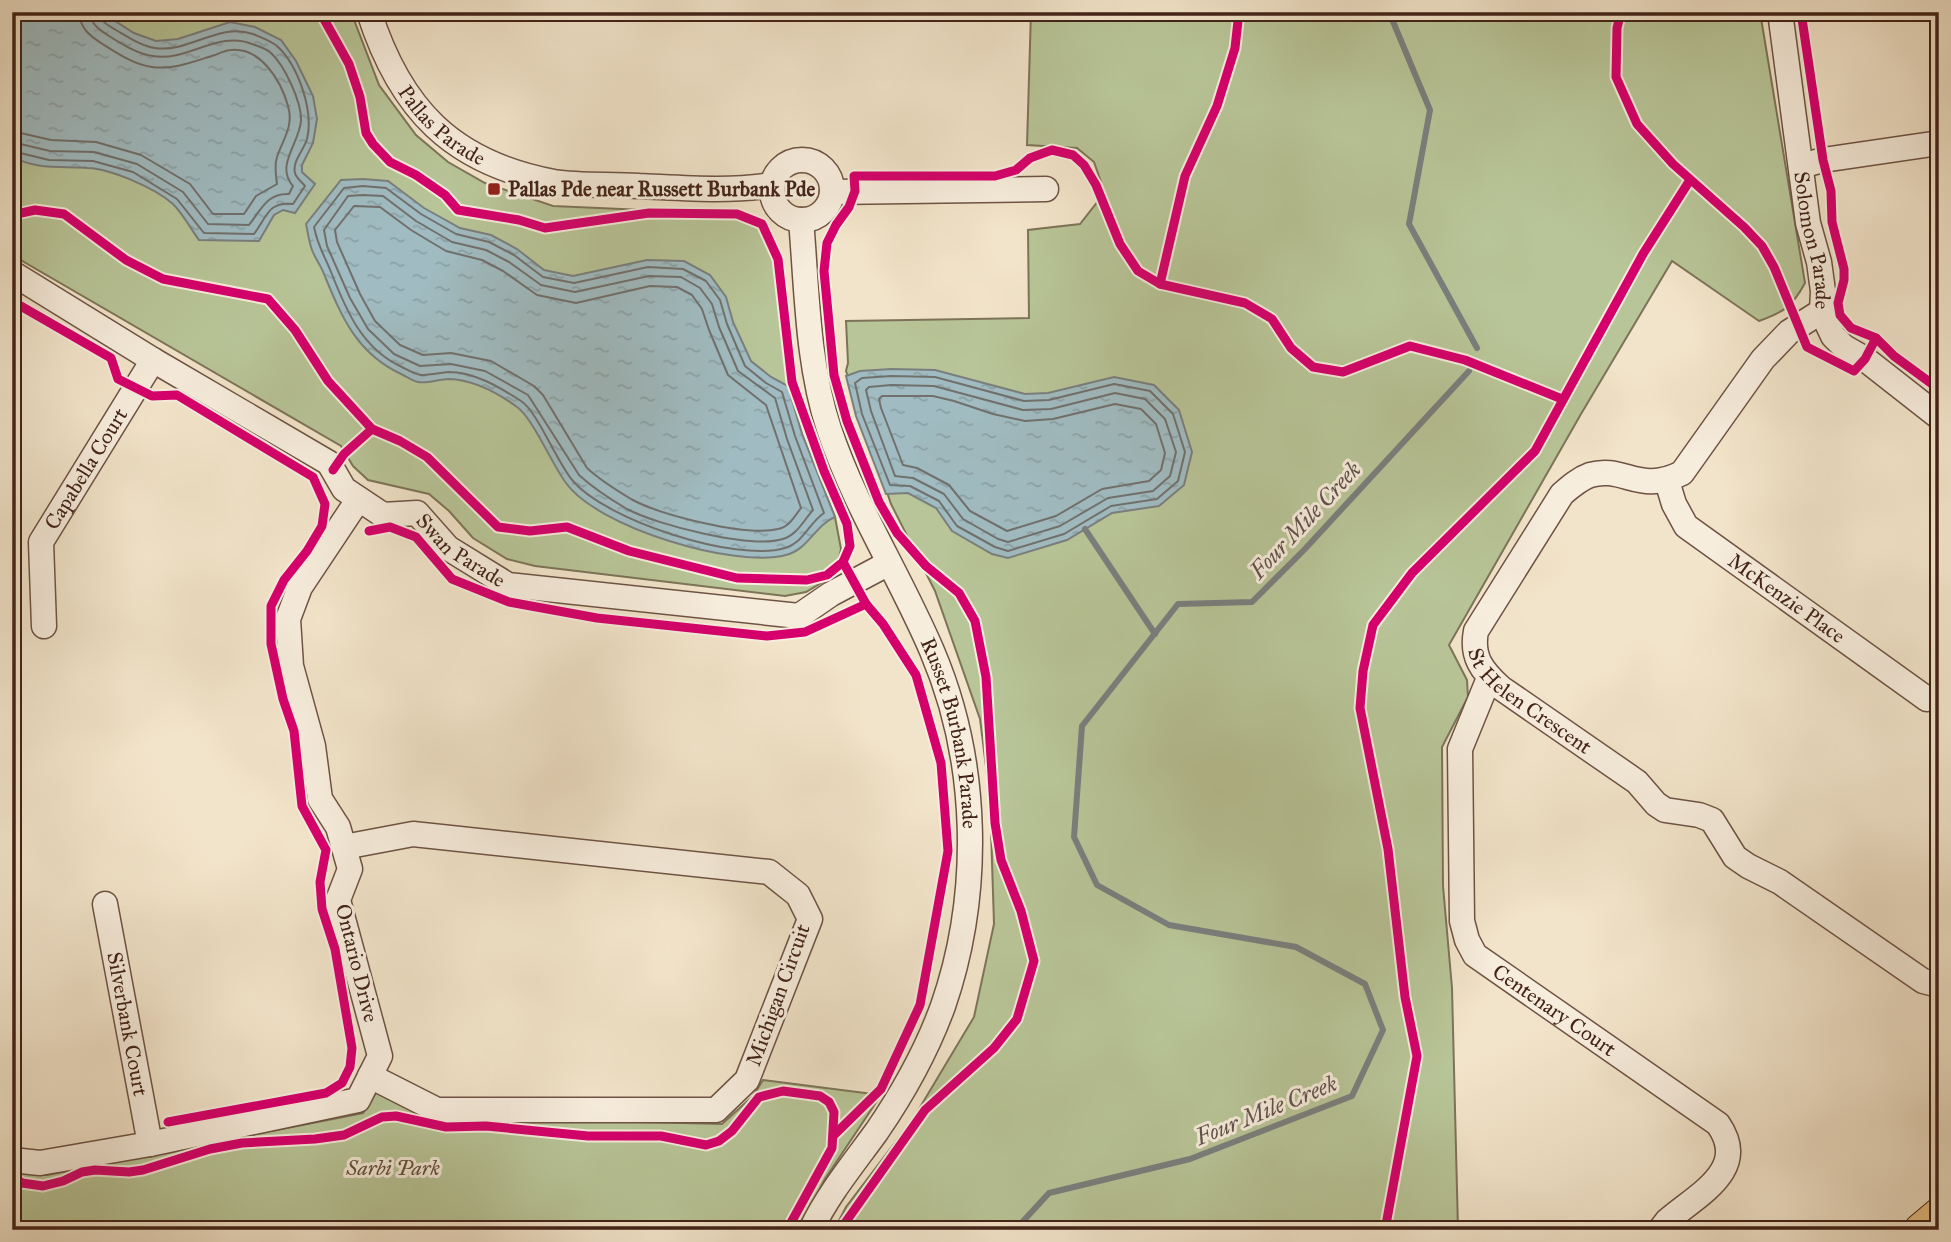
<svg xmlns="http://www.w3.org/2000/svg" width="1951" height="1242" viewBox="0 0 1951 1242" font-family="'IM FELL Great Primer',serif">
<style>
.park{fill:#b8c598;stroke:#7d7458;stroke-width:2}
.water{fill:url(#water-ripples);stroke:#7a7f7e;stroke-width:2}
.lines{fill:none;stroke-linecap:round;stroke-linejoin:round}
.shore{stroke:#71706d;stroke-width:2}
.stream{stroke:#7a7f7e;stroke-width:6}
.minor-casing{stroke:#6e5344;stroke-width:27}
.major-casing{stroke:#422318;stroke-width:34}
.minor{stroke:#f7eddd;stroke-width:24}
.major{stroke:#e9c285;stroke-width:32}
.cycleway-casing{stroke:#f7eddd;stroke-width:13}
.cycleway{stroke:#d6006c;stroke-width:9}
.poi-dot{fill:#8f2418;stroke:#f7eddd;stroke-width:2.5}
.labels{text-anchor:middle;stroke-width:6;stroke-linejoin:round;paint-order:stroke}
.street-label{font-size:21px;fill:#422318;stroke:#f7eddd}
.poi-label{font-size:21px;font-weight:bold;fill:#422318;stroke:#f7eddd;text-anchor:start}
.park-label{font-size:21px;font-style:italic;fill:#604c38;stroke:#f7eddd}
.water-label{font-size:23px;font-style:italic;fill:#5e514b;stroke:#f7eddd}
</style>
<defs>
<pattern id="water-ripples" width="26" height="14" patternUnits="userSpaceOnUse" patternTransform="scale(1.75)"><rect width="26" height="14" fill="#a0bcc2"/><path d="M2 4q2-2 4 0t4 0M15 11q2-2 4 0t4 0" fill="none" stroke="#8ba1a6"/></pattern>
</defs>
<rect width="100%" height="100%" fill="#f2e4ca"/>
<filter id="stains"><feTurbulence type="fractalNoise" baseFrequency=".00286" numOctaves="4"/><feColorMatrix values="0 0 0 0 .2 0 0 0 0 .09 0 0 0 0 .02 0 0 0 .5 -.17"/></filter>
<radialGradient id="worn" r=".72"><stop offset=".6" stop-color="#630" stop-opacity="0"/><stop offset="1" stop-color="#630" stop-opacity=".3"/></radialGradient>
<!-- park -->
<g class="park">
<path d="M12,12H351L379,85L416,135L448,162L485,183L553,206L735,214C757,222 761,225 772,245L788,386L802,434L835,517L841,549L836,574L806,592L785,596L535,566L507,559L473,538L449,511L429,494L368,480L353,466L341,446L12,255Z"/>
<path d="M1031,12H1760L1805,283C1792,307 1784,312 1759,321L1672,261L1581,414L1449,645L1467,680L1468,697L1442,747L1443,886L1452,988L1458,1230H834L846,1207L913,1119L974,1017L994,924L990,799L980,719L935,591L891,504L846,371L848,363L846,321L1029,318L1028,230L1080,224L1098,201L1101,182L1094,162L1077,148L1027,145Z"/>
<polygon points="763,1080 881,1095 825,1179 798,1230 12,1230 12,1172 47,1175 363,1113 377,1091 434,1117 722,1124 753,1096"/>
</g>
<!-- water -->
<g class="water">
<path d="M12,12L104,14L134,33L156,41L178,39L230,22L255,27L281,40L296,61L313,96L317,119L313,143L302,165V172L315,184L295,213L283,210L274,215L259,241L199,240C191,229 183,214 173,204C155,188 111,169 88,168C64,166 33,170 12,156Z"/>
<path d="M363,179L388,181L424,208L460,228L491,235L517,249L544,270L573,276L647,260L684,261L710,275L726,297L733,322L751,361L771,377L788,386L802,434L835,517C815,525 809,549 786,555C735,569 597,527 566,483C553,466 532,417 517,407C498,393 474,380 449,379C439,379 427,384 418,382C413,381 407,377 403,375C357,354 342,318 324,274C321,266 315,258 312,250C309,242 308,233 306,224L341,180Z"/>
<polygon points="891,369 935,370 1025,394 1048,393 1114,377 1154,385 1179,410 1192,452 1184,485 1159,506 1112,513 1067,540 1008,558 992,554 952,531 936,508 908,493 886,494 856,416 846,376 860,371"/>
</g>
<g class="lines">
<!-- shore -->
<g class="shore">
<path d="M12,131L51,140L96,142L141,155L190,184L213,214H244L256,196L277,184C276,175 274,166 277,157C283,139 294,126 288,106C281,81 261,47 231,50C226,50 220,53 215,55C195,61 174,70 152,67C135,65 118,54 104,45C90,36 80,29 79,12"/>
<path d="M12,142L50,151L94,152L137,164L183,192L208,224L249,225C261,210 267,193 289,194L293,186C275,166 299,144 301,121C302,103 285,66 271,53C267,49 258,46 252,44C219,30 187,62 153,56C137,54 122,44 109,36C99,29 91,25 90,12"/>
<path d="M12,151L49,160L93,161L133,172L177,199L204,233L254,234C267,217 268,201 293,204L305,186C302,182 296,178 295,173C292,161 304,150 307,139C314,111 298,65 277,46C271,41 260,37 253,34C218,22 190,53 155,48C141,46 128,37 116,30C108,25 100,22 99,12"/>
<path d="M363,186L386,188L421,214L456,234L489,242L514,255L543,277L574,283L648,267L683,269L706,281L720,300L727,324L745,366L766,383L782,392L795,436L824,513C809,523 804,542 785,548C736,563 606,520 573,481C557,463 538,412 521,401C499,387 475,372 448,372C439,373 430,375 421,375C415,374 408,370 402,367C362,349 346,310 331,272C324,254 318,247 314,227L344,188Z"/>
<path d="M363,195L383,196L416,221L452,242L486,250L509,262L541,285L575,292L649,276L681,277L700,288L712,304L719,327L738,371L775,398L787,439L813,510C804,520 797,535 783,539C751,549 657,525 627,509C610,499 593,488 579,475L528,395L485,371L451,364L420,366L394,354L368,329L350,298L327,246L324,230L348,196Z"/>
<path d="M354,206L380,207L411,230L446,251L482,260L503,271L537,295L576,303L650,286L677,287L692,295L702,309L709,330L728,375L766,405L801,508C794,517 789,527 778,529C746,537 660,515 631,499C616,490 600,480 587,468L543,395L534,386L491,361L451,353L423,355L400,345L375,321L360,294L337,242L335,230Z"/>
<polygon points="891,376 935,377 1024,401 1049,400 1114,384 1150,391 1173,414 1185,452 1178,481 1157,499 1111,506 1064,534 1008,551 995,547 957,526 939,501 910,486 890,485 862,414 855,383 862,378"/>
<polygon points="891,385 934,386 1023,410 1051,409 1115,393 1145,399 1165,419 1176,452 1170,476 1153,491 1108,498 1060,526 1008,542 998,539 963,519 944,494 913,478 895,476 871,411 866,390 869,387"/>
<polygon points="882,396 933,396 954,401 993,414 1025,421 1053,419 1115,404 1141,409 1156,424 1165,453 1161,470 1149,481 1102,489 1056,516 1007,531 970,511 949,485 917,468 903,465 881,408 879,399"/>
</g>
<!-- stream -->
<g class="stream">
<polyline points="1389,12 1430,110 1409,224 1477,348"/>
<polyline points="1085,529 1155,634"/>
<polyline points="1015,1230 1049,1193 1190,1159 1352,1096 1383,1030 1365,984 1296,947 1169,925 1097,885 1074,837 1082,726 1178,604 1252,602 1304,550 1469,371"/>
</g>
<!-- minor casing -->
<g class="minor-casing">
<g id="minor">
<path id="s1" d="M369,12C400,109 452,163 554,182C581,186 611,184 639,186C684,188 728,192 772,185"/>
<path id="s2" d="M1780,12L1808,223L1819,262L1823,291L1822,311L1826,321L1833,336L1844,347L1865,359L1939,417"/>
<circle cx="802" cy="190" r="30"/>
<polyline points="1801,166 1823,160 1939,143"/>
<polyline points="832,192 1046,189"/>
<path id="s3" d="M801,220C807,289 807,363 829,429C855,507 900,576 932,651C979,761 982,893 943,1006C927,1050 903,1093 877,1131C854,1163 828,1194 811,1230"/>
<path id="s4" d="M12,273L153,360L329,463L344,489L383,515L417,513L448,548L508,585L799,616L831,594L889,563"/>
<path id="s5" d="M1822,311L1789,332L1763,359L1682,473C1639,495 1624,465 1590,475C1579,479 1570,487 1562,494L1476,631C1471,657 1482,671 1501,688L1637,782L1656,804L1665,810L1699,815L1712,820L1735,857L1748,866L1780,882L1923,981L1939,985"/>
<path id="s6" d="M1667,481L1674,504L1686,526L1927,699"/>
<path id="s7" d="M44,626L41,542L153,360"/>
<path id="s8" d="M1489,678L1460,749L1462,921L1467,940L1475,955L1718,1124C1750,1170 1698,1194 1667,1221L1660,1230"/>
<polyline points="344,847 413,834 769,872 798,895 810,919 747,1080 716,1110 437,1110 370,1076"/>
<path id="s9" d="M105,904L150,1144"/>
<polyline points="12,1160 40,1163 150,1144 358,1100 380,1056 338,900 350,869 338,827 320,799 313,746 291,666 288,619 300,587 358,500"/>
</g>
</g>
<!-- major casing -->
<g class="major-casing">
<polyline id="major" points="1920,1230 1939,1214"/>
</g>
<!-- minor -->
<use href="#minor" class="minor"/>
<!-- major -->
<use href="#major" class="major"/>
<!-- cycleway casing -->
<g class="cycleway-casing">
<g id="cycleway">
<polyline points="320,12 349,64 360,97 366,133 373,144 390,162 416,175 445,195 458,210 519,220 545,228 649,213 737,214 762,224 778,259 792,382 824,471 847,524 850,546 843,562 827,575 807,580 737,578 629,551 567,527 530,531 498,527 427,457 400,441 372,429 344,454 333,470"/>
<polyline points="1621,12 1617,28 1616,77 1637,124 1673,164 1744,227 1762,246 1774,267 1807,347 1854,371 1865,359 1876,338"/>
<polyline points="1801,12 1823,160 1831,191 1832,222 1844,269 1844,280 1838,303 1840,315 1851,328 1876,338 1894,356 1939,389"/>
<polyline points="12,215 35,210 64,214 126,260 163,279 268,299 295,330 328,381 372,429"/>
<polyline points="1160,284 1185,176 1217,106 1235,48 1239,12"/>
<polyline points="12,301 111,358 118,379 152,396 177,395 313,477 325,504 322,526 307,551 284,580 271,606 271,644 283,699 294,731 302,806 326,850 320,882 322,909 335,949 352,1048 350,1067 342,1083 326,1093 168,1122"/>
<polyline points="369,531 390,527 416,537 452,579 509,602 597,618 767,636 805,632 866,604"/>
<polyline points="833,1136 881,1089 920,1005 948,851 941,763 916,675 883,624 866,604 843,562"/>
<polyline points="12,1176 22,1183 43,1186 63,1181 82,1172 95,1170 129,1172 143,1170 210,1149 242,1143 315,1139 344,1135 382,1117 396,1116 446,1127 486,1126 588,1136 661,1136 706,1145 719,1141 732,1131 759,1097 783,1091 820,1096 829,1102 834,1112 832,1148 787,1230"/>
<polyline points="840,1230 925,1110 994,1048 1017,1019 1034,961 1021,911 1001,860 995,823 986,677 975,621 959,593 926,566 897,533 879,502 847,421 834,375 824,271 827,243 836,225 849,207 855,191 854,176 995,176 1016,170 1030,158 1052,150 1073,155 1084,165 1096,185 1120,244 1138,271 1160,284 1245,303 1272,319 1291,348 1313,367 1343,372 1410,346 1465,360 1562,399"/>
<polyline points="1385,1230 1417,1056 1405,997 1388,849 1360,708 1363,671 1373,625 1412,573 1535,451 1643,254 1690,180"/>
</g>
</g>
<!-- cycleway -->
<use href="#cycleway" class="cycleway"/>
</g>
<!-- markers -->
<rect class="poi-dot" x="487" y="182" width="14" height="14" rx="3.5"/>
<g class="labels">
<!-- street labels -->
<g class="street-label">
<text dy="7" stroke="none"><textPath href="#s1" startOffset="138">Pallas Parade</textPath></text>
<text dy="7" stroke="none"><textPath href="#s2" startOffset="231">Solomon Parade</textPath></text>
<text dy="7" stroke="none"><textPath href="#s7" startOffset="170">Capabella Court</textPath></text>
<text dy="7" stroke="none"><textPath href="#s4" startOffset="539">Swan Parade</textPath></text>
<text dy="7" stroke="none"><textPath href="#s6" startOffset="173">McKenzie Place</textPath></text>
<text dy="7" stroke="none"><textPath href="#s5" startOffset="602">St Helen Crescent</textPath></text>
<text dy="7" stroke="none"><textPath href="#s3" startOffset="541">Russet Burbank Parade</textPath></text>
<text transform="translate(357 963) rotate(76)" y="7">Ontario Drive</text>
<text transform="translate(778 995) rotate(-70)" y="7">Michigan Circuit</text>
<text dy="7" stroke="none"><textPath href="#s8" startOffset="382">Centenary Court</textPath></text>
<text dy="7" stroke="none"><textPath href="#s9" startOffset="122">Silverbank Court</textPath></text>
</g>
<!-- poi labels -->
<g class="poi-label">
<text x="508" y="196">Pallas Pde near Russett Burbank Pde</text>
</g>
<!-- park labels -->
<g class="park-label">
<text x="393" y="1175">Sarbi Park</text>
</g>
<!-- water labels -->
<g class="water-label">
<text transform="translate(1305 520) rotate(-47)" y="8">Four Mile Creek</text>
<text transform="translate(1266 1110) rotate(-22)" y="8">Four Mile Creek</text>
</g>
</g>
<!-- margin -->
<rect width="1951" height="1242" fill="none" stroke="#f2e4ca" stroke-width="42"/>
<rect x="14" y="14" width="1923" height="1214" fill="none" stroke="#422318" stroke-width="3.5"/>
<rect x="21" y="21" width="1909" height="1200" fill="none" stroke="#422318" stroke-width="2"/>
<rect width="100%" height="100%" filter="url(#stains)"/>
<rect width="100%" height="100%" fill="url(#worn)"/>
</svg>
